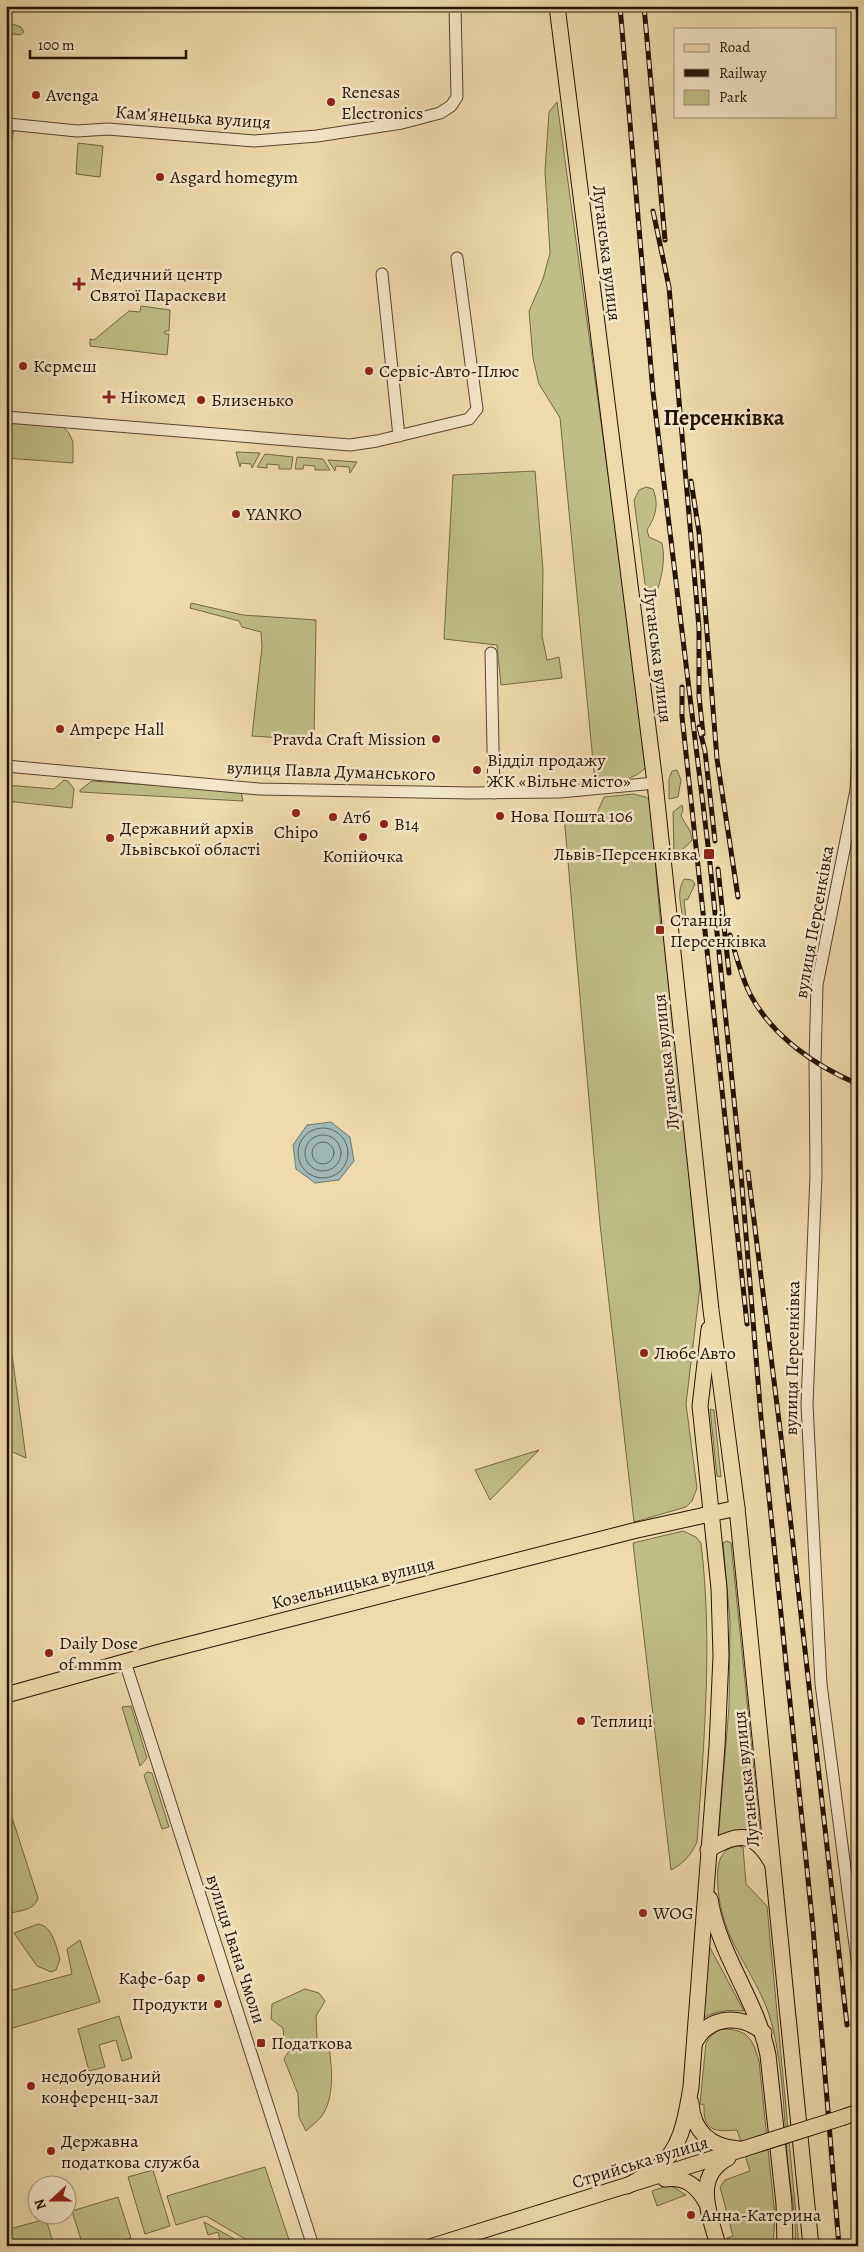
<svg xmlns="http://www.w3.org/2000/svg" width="864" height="2252" viewBox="0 0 864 2252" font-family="Alegreya,serif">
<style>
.green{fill:#bebe86;stroke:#716845}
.water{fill:#9fb8b6;stroke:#6e766f}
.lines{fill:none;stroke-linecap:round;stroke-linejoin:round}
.shore{stroke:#62655d;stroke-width:1}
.minor-casing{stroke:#56442e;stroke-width:13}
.major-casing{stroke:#241204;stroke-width:17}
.minor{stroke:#f4e7c9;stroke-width:11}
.major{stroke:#eedaac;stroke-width:15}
.rail-casing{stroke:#241204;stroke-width:5}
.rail{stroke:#f4e7c9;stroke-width:3;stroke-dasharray:9;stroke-linecap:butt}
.major-bridge-casing{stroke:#241204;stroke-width:17;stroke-linecap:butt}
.major-bridge{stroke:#eedaac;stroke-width:15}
.poi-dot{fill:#8f2418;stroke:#f4e7c9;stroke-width:2}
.labels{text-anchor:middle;stroke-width:5;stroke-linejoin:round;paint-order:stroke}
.poi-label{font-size:18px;fill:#241204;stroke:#f4e7c9;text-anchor:start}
.street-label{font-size:18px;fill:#241204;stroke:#f4e7c9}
.district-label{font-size:22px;font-weight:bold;fill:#241204;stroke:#f4e7c9}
</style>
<rect width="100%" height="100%" fill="#eedaac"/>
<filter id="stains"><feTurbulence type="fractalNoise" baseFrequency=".004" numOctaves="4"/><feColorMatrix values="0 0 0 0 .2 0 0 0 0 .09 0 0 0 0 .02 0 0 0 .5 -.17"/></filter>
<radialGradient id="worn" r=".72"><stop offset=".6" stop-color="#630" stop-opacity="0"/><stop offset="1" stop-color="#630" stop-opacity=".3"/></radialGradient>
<!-- green -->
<g class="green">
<polygon points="6,17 12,24 21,27 24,32 20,35 6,33"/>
<path d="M557,102L648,765C634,782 615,781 595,782L560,418L539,384L533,358L529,311L543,279L550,253L545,171L549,112Z"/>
<polygon points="8,126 14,126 8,170 6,169"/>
<polygon points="78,143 103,146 100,177 76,174"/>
<polygon points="141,306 170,310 169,331 165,331 165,334 169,334 167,355 90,346 90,339 94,340 129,311 140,312"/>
<polygon points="6,421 62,426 69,433 73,442 73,463 6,458"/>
<polygon points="236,452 260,453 252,468 251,464 241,463 240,467"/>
<polygon points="265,454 293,457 291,469 279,469 279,465 267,464 267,468 257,467"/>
<polygon points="297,457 323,459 330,470 315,470 315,466 304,465 303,469 295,469"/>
<polygon points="328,460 357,462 350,473 349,467 336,466 335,471"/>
<polygon points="535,471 543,570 542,636 547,660 559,657 562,678 501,685 497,645 444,639 453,475"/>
<path d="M646,487L653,489C659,504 656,516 647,530L649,537L662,543C666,562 661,580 655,597L651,598L645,584L634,500L639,490Z"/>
<polygon points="191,603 243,615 316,620 314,740 252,736 262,647 261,632 242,627 239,621 190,608"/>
<polygon points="677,770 681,780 678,797 669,799 669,779 672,771"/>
<polygon points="64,780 68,781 74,789 72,808 6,801 6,785 54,789"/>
<polygon points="92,781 241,791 243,801 80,792 80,790"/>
<polygon points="633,794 646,797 650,801 661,929 666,942 700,1287 686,1404 697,1488 692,1501 686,1507 634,1522 600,1224 564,816 597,813 604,797"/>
<path d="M682,805L683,810L681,816L690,831L692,840C687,847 681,849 677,856L674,851L673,812Z"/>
<path d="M684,879L692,880L695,884L688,899L684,900L686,919L682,921C683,905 675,895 684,879Z"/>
<polygon points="6,1310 26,1458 6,1449"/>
<polygon points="710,1409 714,1410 721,1477 717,1476"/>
<polygon points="539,1450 490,1500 475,1470"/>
<path d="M683,1531L696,1537L701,1543C713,1642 704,1742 697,1842C691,1855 683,1864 671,1870L633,1543Z"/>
<polygon points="727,1541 731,1543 760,1830 755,1834 718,1840 729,1707 730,1621 723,1543"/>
<polygon points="131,1706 147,1758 140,1766 122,1707"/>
<polygon points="147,1772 152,1773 169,1827 162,1829 144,1775"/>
<path d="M6,1799L38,1898C35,1911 17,1911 6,1914Z"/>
<path d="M738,1846L743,1847L746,1884L767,1906L799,2246H795C797,2220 791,2192 788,2167C784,2119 783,2050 766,2006C748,1963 722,1938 718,1888C717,1870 716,1849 738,1846Z"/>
<path d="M38,1924C53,1926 56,1947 60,1959L56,1970L51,1972L37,1966L14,1933Z"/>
<polygon points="80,1940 100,2002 6,2030 6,1992 72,1974 67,1949"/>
<path d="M707,1942L744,2011C726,2010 716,2010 700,2020Z"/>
<path d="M305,1989L319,1993L325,2001L316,2016L317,2039L329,2047C332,2069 335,2098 321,2117C317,2122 311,2126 306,2131L299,2117L298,2094L284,2059L289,2051L284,2039L283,2028L271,2019L272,2004Z"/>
<polygon points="119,2016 132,2058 122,2061 116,2040 99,2045 105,2067 89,2071 78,2029"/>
<path d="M721,2029C747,2029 752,2037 759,2061L775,2216L773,2246H730L727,2238L733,2236L720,2187L725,2180L750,2171L737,2130C714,2132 703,2131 704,2105L700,2104L706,2043L712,2035Z"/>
<polygon points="265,2167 291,2246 257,2246 206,2216 176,2225 167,2196"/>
<polygon points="153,2170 170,2226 145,2234 128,2177"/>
<polygon points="670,2185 686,2195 657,2206 652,2191"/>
<polygon points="118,2197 131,2238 105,2246 83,2246 72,2211"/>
<polygon points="46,2219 54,2246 6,2246 6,2230"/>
<polygon points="204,2222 247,2246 222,2246 218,2232 208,2235"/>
</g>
<!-- water -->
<polygon class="water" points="331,1122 350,1137 354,1161 339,1180 315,1183 296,1169 293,1145 307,1125"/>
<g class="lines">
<!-- shore -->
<g class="shore">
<circle cx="323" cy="1153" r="25"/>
<circle cx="323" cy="1153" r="18"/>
<circle cx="323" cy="1153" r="11"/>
</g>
<!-- minor casing -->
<g class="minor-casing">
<g id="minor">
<polyline points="6,134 8,124 77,131 108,129 254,141 317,136 402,123 440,113 451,106 457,97 455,6"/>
<polyline points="382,274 399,436"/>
<polyline points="6,417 350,445 377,441 469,419 477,409 457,258"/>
<polyline points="491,653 494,793"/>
<polyline points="858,749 856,790 817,985 815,1062 816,1174 807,1405 821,1684 858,1968"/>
<polyline points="6,766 259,789 471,793 560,792 655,783"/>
<polyline points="125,1662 313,2246"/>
</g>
</g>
<!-- major casing -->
<g class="major-casing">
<g id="major">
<polyline points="557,6 655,783 711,1310 737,1508 811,2246"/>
<polyline points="6,1695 160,1652 633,1531 737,1508"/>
<path d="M708,1850C738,1832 754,1831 772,1863"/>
<path d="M710,1899C719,1955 757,2000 768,2055L784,2204L785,2246"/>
<path d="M695,2042C710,2015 741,2014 764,2033"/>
<path d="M691,2103C693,2132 711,2147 739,2149"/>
<polyline points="844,2117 858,2112"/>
<path d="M665,2179C685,2176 697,2186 706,2202"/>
<path d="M627,2186C637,2180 648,2175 657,2168C682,2149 686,2116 691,2087L717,1746L721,1656L719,1588L700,1406L709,1329"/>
<polyline points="433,2246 743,2149"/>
<path d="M718,2246C710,2214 692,2177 728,2158"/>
</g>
</g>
<!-- minor -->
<use href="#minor" class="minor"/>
<!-- major -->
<use href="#major" class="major"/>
<!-- rail casing -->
<g class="rail-casing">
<g id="rail">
<polyline points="620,6 653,392 709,854 739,1149 761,1418 813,1928 839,2246"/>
<polyline points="644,6 665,240"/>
<polyline points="653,211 669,287 699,628 699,696 703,734"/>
<polyline points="691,481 699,532 717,759 738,897"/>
<polyline points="682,687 682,716 747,1324"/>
<polyline points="699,727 705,751 715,841"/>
<polyline points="718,869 729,973"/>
<path d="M730,935C736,955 741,976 750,994C772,1036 815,1066 858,1084"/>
<polyline points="748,1172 782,1445 847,2025"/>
</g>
</g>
<!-- rail -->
<use href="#rail" class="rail"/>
<!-- major-bridge casing -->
<g class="major-bridge-casing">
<polyline id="major-bridge" points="743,2149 844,2117"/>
</g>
<!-- major-bridge -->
<use href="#major-bridge" class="major-bridge"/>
</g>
<!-- markers -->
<g class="poi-dot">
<circle cx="36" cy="95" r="5"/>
<circle cx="331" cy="102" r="5"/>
<circle cx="160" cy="177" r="5"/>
<path d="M76.5 276.5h5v5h5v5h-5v5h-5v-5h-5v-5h5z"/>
<circle cx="23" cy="366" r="5"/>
<circle cx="369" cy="371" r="5"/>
<path d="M106.5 389.5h5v5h5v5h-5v5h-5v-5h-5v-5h5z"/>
<circle cx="201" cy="400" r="5"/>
<circle cx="236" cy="514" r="5"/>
<circle cx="60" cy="729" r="5"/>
<circle cx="436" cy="739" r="5"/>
<circle cx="477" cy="770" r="5"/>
<circle cx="296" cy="813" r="5"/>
<circle cx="500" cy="816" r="5"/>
<circle cx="333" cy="817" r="5"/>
<circle cx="384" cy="824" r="5"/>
<circle cx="363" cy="837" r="5"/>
<circle cx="110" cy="838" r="5"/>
<rect x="703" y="848" width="12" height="12" rx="2.5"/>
<rect x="655" y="925" width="10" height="10" rx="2.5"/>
<circle cx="644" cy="1353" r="5"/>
<circle cx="49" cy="1653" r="5"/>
<circle cx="581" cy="1721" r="5"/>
<circle cx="643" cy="1913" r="5"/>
<circle cx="201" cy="1978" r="5"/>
<circle cx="218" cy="2004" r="5"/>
<rect x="256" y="2038" width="10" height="10" rx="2.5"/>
<circle cx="31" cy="2086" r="5"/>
<circle cx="51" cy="2151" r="5"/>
<circle cx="691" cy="2215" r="5"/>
</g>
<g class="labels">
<!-- poi labels -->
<g class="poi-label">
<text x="341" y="98">Renesas<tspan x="341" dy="21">Electronics</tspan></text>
<text x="46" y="101">Avenga</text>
<text x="170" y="183">Asgard homegym</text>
<text x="90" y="280">Медичний центр<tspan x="90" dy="21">Святої Параскеви</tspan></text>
<text x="33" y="372">Кермеш</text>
<text x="379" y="377">Сервіс-Авто-Плюс</text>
<text x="120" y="403">Нікомед</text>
<text x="211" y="406">Близенько</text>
<text x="246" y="520">YANKO</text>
<text x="70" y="735">Ampepe Hall</text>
<text x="426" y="745" text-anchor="end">Pravda Craft Mission</text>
<text x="487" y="766">Відділ продажу<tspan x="487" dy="21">ЖК «Вільне місто»</tspan></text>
<text x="510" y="822">Нова Пошта 106</text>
<text x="343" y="823">Атб</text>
<text x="394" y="830">В14</text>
<text x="120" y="834">Державний архів<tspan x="120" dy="21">Львівської області</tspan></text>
<text x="296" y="838" text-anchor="middle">Chipo</text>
<text x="698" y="860" text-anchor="end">Львів-Персенківка</text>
<text x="363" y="862" text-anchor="middle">Копійочка</text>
<text x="670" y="926">Станція<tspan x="670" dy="21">Персенківка</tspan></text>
<text x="654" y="1359">Любе Авто</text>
<text x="59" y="1649">Daily Dose<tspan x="59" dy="21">of mmm</tspan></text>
<text x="591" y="1727">Теплиці</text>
<text x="653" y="1919">WOG</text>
<text x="191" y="1984" text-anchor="end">Кафе-бар</text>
<text x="208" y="2010" text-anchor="end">Продукти</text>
<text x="271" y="2049">Податкова</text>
<text x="41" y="2082">недобудований<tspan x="41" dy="21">конференц-зал</tspan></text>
<text x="61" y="2147">Державна<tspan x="61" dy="21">податкова служба</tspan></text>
<text x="701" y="2221">Анна-Катерина</text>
</g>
<!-- street labels -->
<g class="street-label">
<text transform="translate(193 117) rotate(4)" y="6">Камʼянецька вулиця</text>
<text transform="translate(607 253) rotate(83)" y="6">Луганська вулиця</text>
<text transform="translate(658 655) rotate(83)" y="6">Луганська вулиця</text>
<text transform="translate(331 771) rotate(2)" y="6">вулиця Павла Думанського</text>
<text transform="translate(814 922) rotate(-80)" y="6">вулиця Персенківка</text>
<text transform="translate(666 1062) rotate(-96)" y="6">Луганська вулиця</text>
<text transform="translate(792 1358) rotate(-89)" y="6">вулиця Персенківка</text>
<text transform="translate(353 1583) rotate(-14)" y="6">Козельницька вулиця</text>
<text transform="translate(746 1779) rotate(-96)" y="6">Луганська вулиця</text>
<text transform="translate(236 1949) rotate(72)" y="6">вулиця Івана Чмоли</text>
<text transform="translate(640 2162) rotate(-17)" y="6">Стрийська вулиця</text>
</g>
<!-- district labels -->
<g class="district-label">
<text x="724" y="425">Персенківка</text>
</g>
</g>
<!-- margin -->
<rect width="864" height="2252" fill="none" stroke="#eedaac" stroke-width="25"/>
<rect x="8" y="8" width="849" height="2237" fill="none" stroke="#241204" stroke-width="2.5"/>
<rect x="12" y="12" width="839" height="2227" fill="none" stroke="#241204"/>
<!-- legend -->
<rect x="674" y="28" width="162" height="90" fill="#f4e7c9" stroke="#a1927a"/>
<rect x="684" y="44" width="25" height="8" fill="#eedaac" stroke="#a1927a"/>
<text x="719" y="52" font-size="15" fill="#241204">Road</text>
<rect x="684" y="69" width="25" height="8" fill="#241204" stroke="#a1927a"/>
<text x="719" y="78" font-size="15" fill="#241204">Railway</text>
<rect x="684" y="90" width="25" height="15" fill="#bebe86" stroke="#a1927a"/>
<text x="719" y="102" font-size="15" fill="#241204">Park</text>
<!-- north arrow -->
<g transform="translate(52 2200) rotate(249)"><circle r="24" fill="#f4e7c9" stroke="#a1927a"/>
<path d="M0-4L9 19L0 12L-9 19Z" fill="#8f2418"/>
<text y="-8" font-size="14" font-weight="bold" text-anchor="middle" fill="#241204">N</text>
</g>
<!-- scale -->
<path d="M30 50v8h156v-8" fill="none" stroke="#241204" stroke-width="2.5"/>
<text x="38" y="50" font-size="15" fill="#241204" stroke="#f4e7c9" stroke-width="4" paint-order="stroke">100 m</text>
<rect width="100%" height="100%" filter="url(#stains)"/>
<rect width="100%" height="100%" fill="url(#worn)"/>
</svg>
